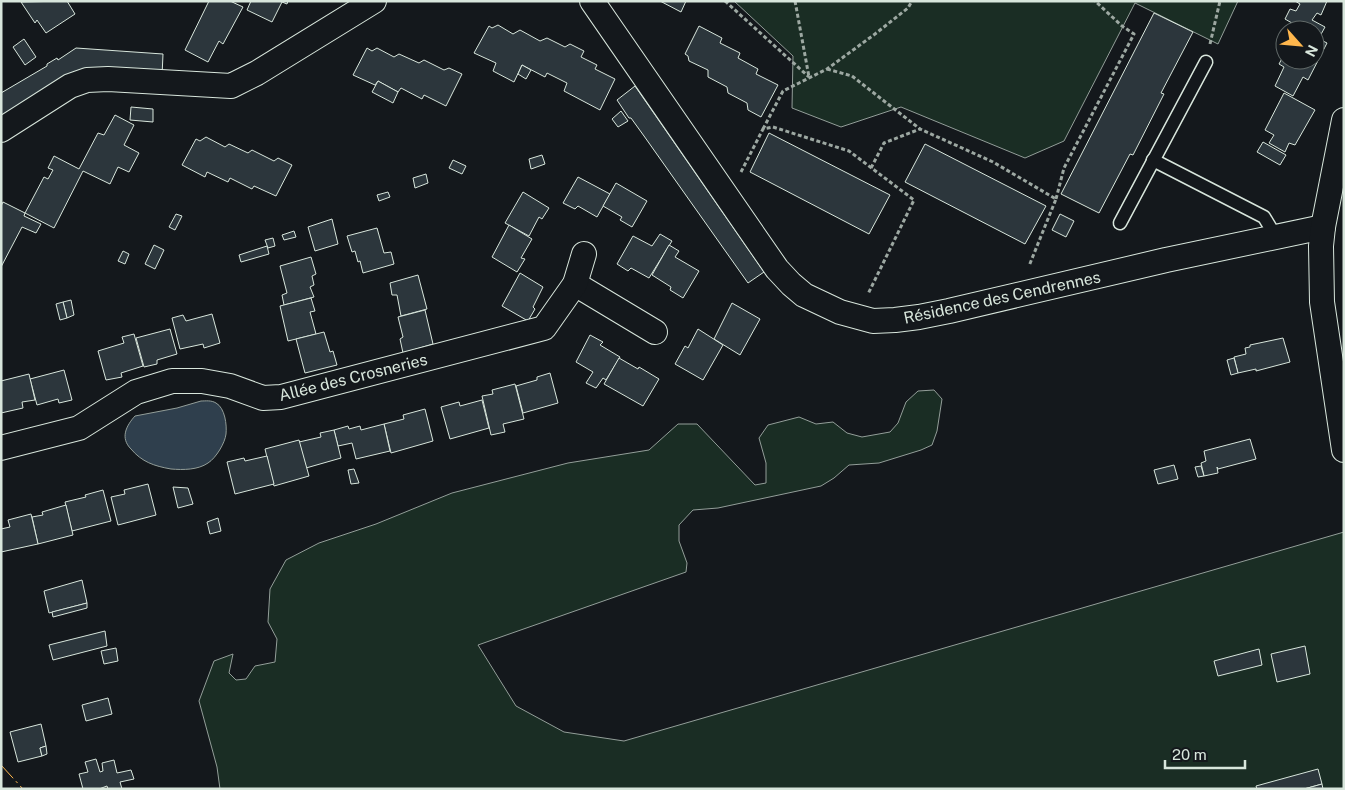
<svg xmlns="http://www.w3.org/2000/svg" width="1345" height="790" viewBox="0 0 1345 790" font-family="'Public Sans',sans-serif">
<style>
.green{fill:#1a2d24;stroke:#939e99}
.water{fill:#2f3f4d;stroke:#939e99}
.building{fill:#2c363c;stroke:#d8e6dc}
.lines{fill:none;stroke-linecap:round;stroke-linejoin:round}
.service-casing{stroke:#d8e6dc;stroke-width:15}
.minor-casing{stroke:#d8e6dc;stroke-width:26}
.path{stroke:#9da8a2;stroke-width:3;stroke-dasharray:4 2.5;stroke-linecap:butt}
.service{stroke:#14181c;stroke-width:12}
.minor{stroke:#14181c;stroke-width:24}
.power{stroke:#ffb74d;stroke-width:1;stroke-dasharray:18 4 2.5 4;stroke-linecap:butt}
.labels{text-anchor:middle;stroke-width:4;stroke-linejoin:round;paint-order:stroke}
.street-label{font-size:16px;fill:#d8e6dc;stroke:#14181c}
</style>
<rect width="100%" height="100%" fill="#14181c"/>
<!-- green -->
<g class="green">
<polygon points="734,1 1238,1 1218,44 1135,3 1064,141 1025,158 901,107 841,127 792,108 793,56"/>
<polygon points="934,390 942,399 937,431 932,445 921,450 879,463 849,465 834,478 821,486 718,508 693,510 679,525 679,541 687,563 686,572 478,645 516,706 564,732 624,741 1344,532 1344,789 220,789 217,767 199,701 214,661 233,654 229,673 236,680 246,679 255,666 275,662 277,639 268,622 270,589 286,560 319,543 376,524 452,493 568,463 649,450 678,424 697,424 755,485 766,483 766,463 759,438 768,425 799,417 816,424 833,422 847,433 862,437 890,432 898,423 906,402 918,391"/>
</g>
<!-- water -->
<path class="water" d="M201,401C206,401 211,400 216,403C225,408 227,425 226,434C225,443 216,458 208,463C198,470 183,470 171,469C154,466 142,462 131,449C120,438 126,426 135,416L177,408Z"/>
<!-- building -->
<g class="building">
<polygon points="67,1 75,14 46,33 37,20 35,23 21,2"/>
<polygon points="209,1 230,1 243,7 223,44 219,41 208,62 185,50"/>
<polygon points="251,1 288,1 287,4 282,2 272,22 247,10"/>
<polygon points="660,1 686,1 681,12"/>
<polygon points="1295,1 1327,1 1321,15 1317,13 1312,20 1325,27 1319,38 1315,36 1315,30 1304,30 1285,19 1290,9 1296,11 1300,4"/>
<polygon points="1154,13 1193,32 1161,93 1164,94 1133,155 1130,154 1099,213 1061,194"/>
<polygon points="498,25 513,34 520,30 540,41 547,38 565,47 570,44 584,51 581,57 597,65 595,69 615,79 600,110 564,91 567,83 547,73 545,77 522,65 514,82 493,71 496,63 474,53 489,26 492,28"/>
<polygon points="699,26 722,38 720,43 740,53 738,58 758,69 756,74 778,85 761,117 748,110 747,103 728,93 727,87 708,77 708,70 689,61 688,56 685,54"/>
<polygon points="1315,37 1327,43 1308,80 1303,77 1293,96 1275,86 1284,67 1279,64 1285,53 1285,60 1315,60"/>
<polygon points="24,39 36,57 25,65 13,47"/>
<polygon points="76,48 163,54 162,76 91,70 1,121 1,93 47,66 47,64 57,58 58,60"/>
<polygon points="367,48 372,51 377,48 394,57 399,54 419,63 424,60 444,70 449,68 462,74 446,106 424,95 422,99 401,88 398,92 378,81 375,85 353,75"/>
<polygon points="522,65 531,70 526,79 518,74"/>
<polygon points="378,81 398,92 393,103 372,92"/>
<polygon points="635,86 764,272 748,283 644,136 631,118 629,118 617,100"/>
<polygon points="1284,93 1315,110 1295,145 1289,143 1285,152 1269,143 1274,135 1265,130"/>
<polygon points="131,107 153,109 153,122 130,120"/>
<polygon points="621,111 628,121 618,127 612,119"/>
<polygon points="115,115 134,125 124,145 139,153 129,172 118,167 110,184 83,171 54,228 25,213 44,177 48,179 53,170 48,168 54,156 79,169 98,133 104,135"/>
<polygon points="769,133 890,195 869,234 750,172"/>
<polygon points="206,137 225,147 229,144 248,153 252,150 274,161 278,158 292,165 276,196 254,186 252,189 230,178 228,182 207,172 205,177 182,165 196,139 200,141"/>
<polygon points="1263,142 1286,155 1280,165 1257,152"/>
<polygon points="925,144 1046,206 1025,244 905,182"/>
<polygon points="542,155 545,164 531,169 529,159"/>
<polygon points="453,160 466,166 462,174 449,168"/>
<polygon points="426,174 428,183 415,188 413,178"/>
<polygon points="578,177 610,194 597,217 578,206 575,209 563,203"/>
<polygon points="616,183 647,201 632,227 620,220 622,217 603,206"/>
<polygon points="388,192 390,197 379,201 377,195"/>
<polygon points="523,192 549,208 542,219 539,217 529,236 505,223"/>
<polygon points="3,202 25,213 24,216 41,224 36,233 22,227 1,267 1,206"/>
<polygon points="176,214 182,216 175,230 169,227"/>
<polygon points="1060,214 1074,221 1066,237 1052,230"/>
<polygon points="332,219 338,244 315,251 308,227"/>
<polygon points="509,225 532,239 521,258 525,259 517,272 492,257"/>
<polygon points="377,228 384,253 391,252 394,264 363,273 360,261 358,262 355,251 352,252 347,236"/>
<polygon points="294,231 296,237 284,240 282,235"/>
<polygon points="660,234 672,241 649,278 631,268 628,271 617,264 633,236 652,246"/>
<polygon points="273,238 275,246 268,248 265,240"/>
<polygon points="154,245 164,250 155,269 145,264"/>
<polygon points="669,245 679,251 675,257 699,271 683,298 670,290 671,287 652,275"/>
<polygon points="267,246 269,254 241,262 239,255"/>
<polygon points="123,251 129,254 125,264 118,261"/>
<polygon points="311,257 316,274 312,276 314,285 310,287 314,297 284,305 282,295 287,293 280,266"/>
<polygon points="520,273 543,287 533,307 535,309 528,321 502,306"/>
<polygon points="418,275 427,309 401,316 397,295 392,295 390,283"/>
<polygon points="311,298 315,311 310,312 316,334 288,341 280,306"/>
<polygon points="71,300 74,315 67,318 63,302"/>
<polygon points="63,302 67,318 60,320 56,304"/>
<polygon points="732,303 760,319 740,355 714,339"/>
<polygon points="425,310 433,344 403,353 400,339 403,337 398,317"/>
<polygon points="212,314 220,343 204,348 203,344 180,349 172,318 183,315 186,321"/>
<polygon points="170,329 177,354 157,360 157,364 144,367 136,338"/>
<polygon points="698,329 723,345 703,380 675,364 685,346 688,348"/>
<polygon points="324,332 330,352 333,351 337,365 305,373 296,339"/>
<polygon points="134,334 143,366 121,373 122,377 106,380 98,351 124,343 122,337"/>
<polygon points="590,335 603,342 600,345 620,357 606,380 603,378 596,388 586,383 593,372 576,362"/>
<polygon points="1283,338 1290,362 1256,371 1256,369 1238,373 1234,357 1246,354 1245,348 1250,347 1250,345"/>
<polygon points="619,358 638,369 639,367 659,379 643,406 604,384"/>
<polygon points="1234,358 1238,373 1231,375 1227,360"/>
<polygon points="64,370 72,400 59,403 58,399 37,405 30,379"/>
<polygon points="550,373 558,403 523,413 516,386 537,380 537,377"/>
<polygon points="29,374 35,400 22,402 23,408 1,413 1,381"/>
<polygon points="515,384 524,419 503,424 505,432 491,435 482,396 493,394 492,390"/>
<polygon points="482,400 489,428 450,439 441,407 459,402 460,406"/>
<polygon points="425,409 433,441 391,453 384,424 404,419 403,415"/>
<polygon points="384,424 390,451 356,459 352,443 338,446 334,430 348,426 349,429 360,426 361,430"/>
<polygon points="334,430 341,458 306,468 299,442 321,437 320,433"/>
<polygon points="1250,439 1256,459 1218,469 1217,467 1218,473 1204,476 1201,463 1206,461 1204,451"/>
<polygon points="299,440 309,476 274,486 265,449"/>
<polygon points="267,456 274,484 235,494 227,462 244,458 245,461"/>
<polygon points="1174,465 1178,479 1158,484 1154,470"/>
<polygon points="1201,466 1204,476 1198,477 1195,467"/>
<polygon points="354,469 359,483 351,484 348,470"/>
<polygon points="148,484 156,515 118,525 111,497 125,494 124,490"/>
<polygon points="173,487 188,488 193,504 178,508"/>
<polygon points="103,490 111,521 72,531 65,502 86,497 85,495"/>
<polygon points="66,505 73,535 38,544 32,517 43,515 42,512"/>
<polygon points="31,514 38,544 1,552 1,529 10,527 8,520"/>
<polygon points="218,518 221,531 210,534 207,522"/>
<polygon points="82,580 87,603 49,613 44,591"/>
<polygon points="87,603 87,608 53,617 52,612"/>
<polygon points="105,631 107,646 53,660 49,645"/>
<polygon points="1305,646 1310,674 1277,682 1271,654"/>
<polygon points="116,648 118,661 104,664 101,651"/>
<polygon points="1259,649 1262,665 1218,676 1214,661"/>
<polygon points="108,698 112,714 86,721 82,705"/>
<polygon points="41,724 46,746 40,748 42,756 18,762 10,732"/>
<polygon points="46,746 47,754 42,756 40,748"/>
<polygon points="96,759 100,772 103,771 102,763 114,760 117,773 131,770 134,779 120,782 122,789 108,789 107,786 99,789 83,789 79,774 88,772 85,762"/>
<polygon points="1318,769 1322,784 1304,789 1257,789 1256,786"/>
<polygon points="1322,784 1323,789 1304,789"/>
</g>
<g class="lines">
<!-- service casing -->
<g class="service-casing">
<g id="service">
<polyline points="1153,160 1264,217 1276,237"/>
<polyline points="1120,223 1206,62"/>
</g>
</g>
<!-- minor casing -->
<g class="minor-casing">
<g id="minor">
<polyline points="592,1 777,269 791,284 804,295 840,312 873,321 895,320 919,317 949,311 1166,260 1323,227"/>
<polyline points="1344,120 1323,227 1321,246 1322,302 1344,450"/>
<polyline points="1,130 70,86 87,80 108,79 231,86 257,73 374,1"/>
<polyline points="575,284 655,332"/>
<polyline points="1,448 79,428 136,392 172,381 202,381 230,386 263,398 281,397 544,328 575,284 584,254"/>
</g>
</g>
<!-- path -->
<g class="path">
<polyline points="725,1 809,77"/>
<polyline points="795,1 809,77"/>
<polyline points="1210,44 1220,1"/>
<polyline points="827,69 852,76 920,129"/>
<polyline points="763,129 783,91 827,69 875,34 908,8 912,1"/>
<polyline points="871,168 884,143 920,129 993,162 1056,199 1029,266"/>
<polyline points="741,172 763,129 773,127 849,151 914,200 868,294"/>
<polyline points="1056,199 1064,168 1134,34 1122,26 1095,1"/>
</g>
<!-- service -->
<use href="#service" class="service"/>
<!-- minor -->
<use href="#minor" class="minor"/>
<!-- power -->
<polyline class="power" points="1,765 23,789"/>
</g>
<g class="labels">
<!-- street labels -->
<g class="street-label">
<text transform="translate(1002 297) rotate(-12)" y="6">Résidence des Cendrennes</text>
<text transform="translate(353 377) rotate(-14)" y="6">Allée des Crosneries</text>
</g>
</g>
<!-- border -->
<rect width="1345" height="790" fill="none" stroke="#d8e6dc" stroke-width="5"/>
<!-- north arrow -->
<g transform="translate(1300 45) rotate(117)"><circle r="24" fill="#14181c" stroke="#626a69"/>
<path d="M0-4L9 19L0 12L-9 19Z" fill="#ffb74d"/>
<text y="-8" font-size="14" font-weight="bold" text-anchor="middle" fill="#d8e6dc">N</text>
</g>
<!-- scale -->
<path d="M1165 760v8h80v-8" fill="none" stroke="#d8e6dc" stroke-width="2.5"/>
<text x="1172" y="760" font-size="15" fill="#d8e6dc" stroke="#14181c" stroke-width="4" paint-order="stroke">20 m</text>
</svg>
